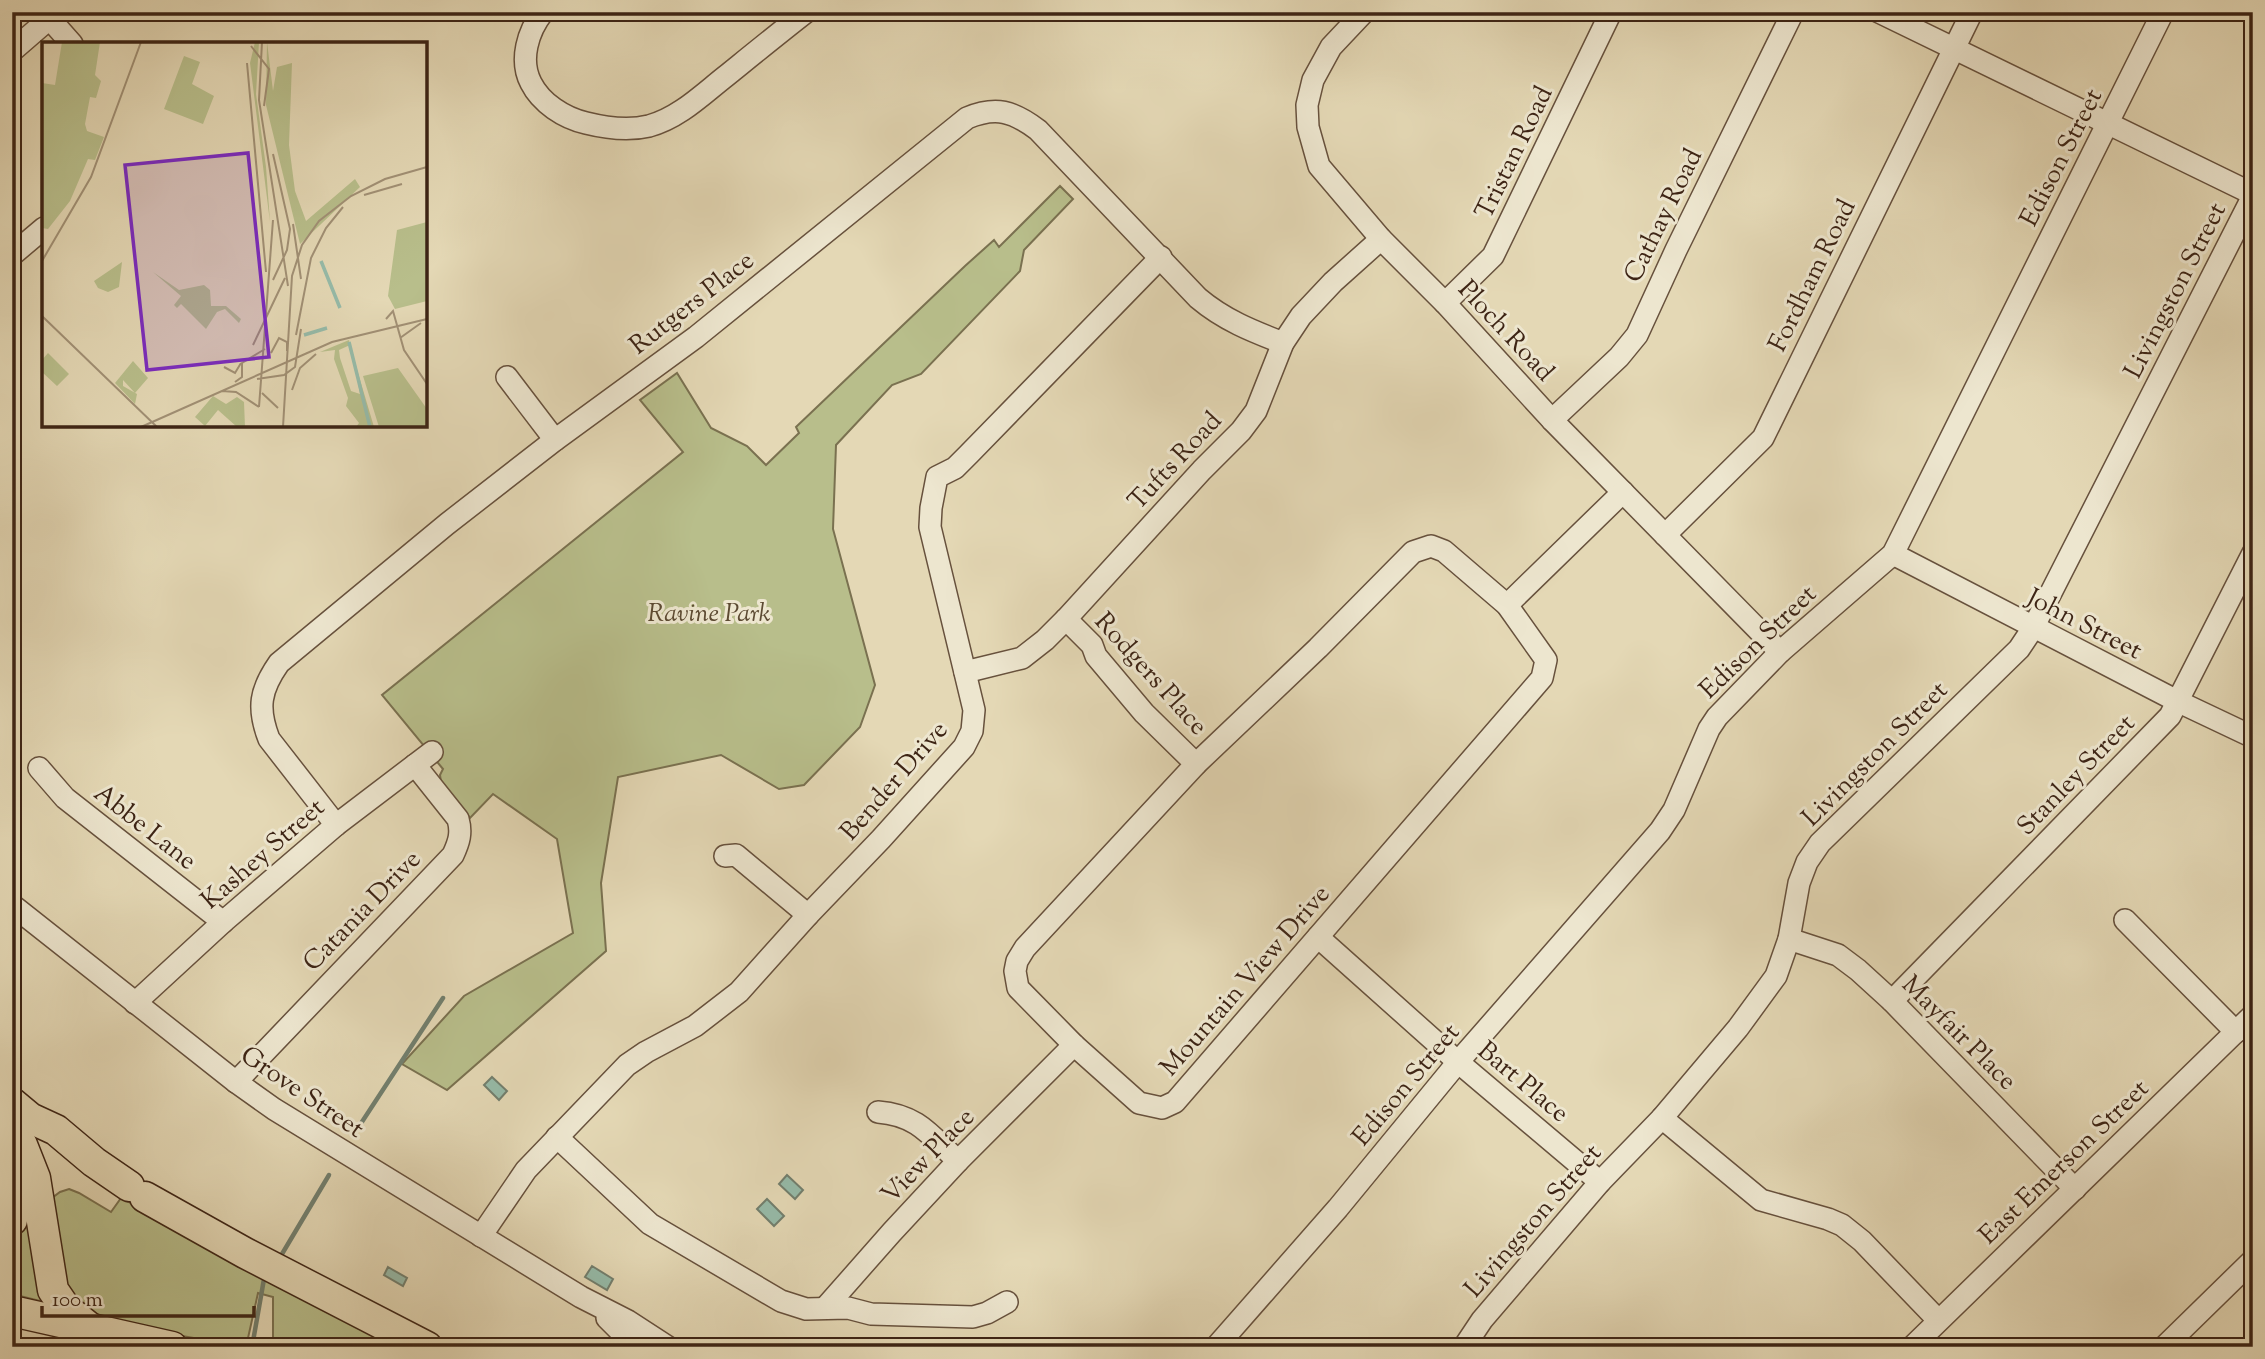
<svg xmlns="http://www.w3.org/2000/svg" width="2265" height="1359" viewBox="0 0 2265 1359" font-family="'Sorts Mill Goudy',serif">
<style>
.green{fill:#b8be8b;stroke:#7a7150;stroke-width:2}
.water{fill:#96bba9;stroke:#727f6e;stroke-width:2}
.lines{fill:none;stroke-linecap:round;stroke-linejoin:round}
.stream{stroke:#727f6e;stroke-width:4.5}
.minor-casing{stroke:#67513d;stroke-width:24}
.highway-casing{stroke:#3d2415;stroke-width:33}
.minor{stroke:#ede6cf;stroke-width:21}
.highway{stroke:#e4d8b5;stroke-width:30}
.labels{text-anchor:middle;stroke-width:6;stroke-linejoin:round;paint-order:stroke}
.street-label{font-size:26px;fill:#3d2415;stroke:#ede6cf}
.park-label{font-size:26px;font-style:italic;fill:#5c4a32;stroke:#ede6cf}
.inset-river{fill:none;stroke:#96bba9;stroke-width:3.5}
.inset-road{fill:none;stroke:#a19075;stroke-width:2}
.view{fill:#7b2cbf;fill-opacity:0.15;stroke:#7b2cbf;stroke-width:3.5}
.inset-edge{fill:none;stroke:#3d2415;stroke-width:3.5}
</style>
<rect width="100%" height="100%" fill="#e4d8b5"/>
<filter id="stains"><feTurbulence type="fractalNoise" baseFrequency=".00286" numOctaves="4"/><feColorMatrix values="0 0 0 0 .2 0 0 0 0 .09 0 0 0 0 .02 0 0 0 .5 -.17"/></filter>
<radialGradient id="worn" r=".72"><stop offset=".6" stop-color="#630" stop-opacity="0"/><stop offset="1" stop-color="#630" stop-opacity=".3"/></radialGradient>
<!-- green -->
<g class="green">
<polygon points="1060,186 1073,199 1024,250 1020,271 921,374 892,385 836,445 833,529 875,685 860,727 804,785 779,789 721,755 618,777 601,883 606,951 447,1090 402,1064 464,996 573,933 557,839 493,794 470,818 441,782 440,775 443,769 382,695 683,452 640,400 677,373 711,428 747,446 766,465 799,433 796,427 965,266 994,240 999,247"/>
<polygon points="69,1189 79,1193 111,1212 121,1198 415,1347 283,1347 273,1344 273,1297 258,1293 246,1347 95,1321 70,1305 52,1198 60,1192"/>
<polygon points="34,1196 48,1303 12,1294 12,1254"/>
</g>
<!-- water -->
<g class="water">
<polygon points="492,1077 507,1091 499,1100 484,1085"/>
<polygon points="787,1175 803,1190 795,1199 779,1184"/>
<polygon points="767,1199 784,1216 774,1226 757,1209"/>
<polygon points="592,1266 613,1279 607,1290 585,1277"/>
<polygon points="388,1267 407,1278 403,1286 384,1275"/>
</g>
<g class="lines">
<!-- stream -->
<g class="stream">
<polyline points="356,1131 443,998"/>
<polyline points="282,1254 329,1175"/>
<polyline points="252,1347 264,1279"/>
</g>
<!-- minor casing -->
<g class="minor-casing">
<g id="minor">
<path d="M543,12C528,31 519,60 531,83C541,103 564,118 586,123C606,128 628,131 649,126C679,118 703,94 726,76C752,55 779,33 806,12"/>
<polyline points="1364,12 1331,47 1313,80 1307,105 1308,127 1319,166 1381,239 1445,303 1552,420 1780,652"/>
<polyline points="1879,12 2253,194"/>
<polyline points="49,18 72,44"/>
<polyline points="12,51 57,12"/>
<polyline points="12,255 44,228"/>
<polyline points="1445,303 1493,256 1611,12"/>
<polyline points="507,377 555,440"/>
<polyline points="1552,420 1619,357 1637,335 1676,250 1793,12"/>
<polyline points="1665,535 1763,438 1972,12"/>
<polygon points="1431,546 1444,551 1507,605 1546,660 1542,678 1175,1102 1162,1108 1139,1103 1074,1045 1018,988 1015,971 1017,961 1025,948 1196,764 1318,648 1413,552"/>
<polyline points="1893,554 2177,701 2253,737"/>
<polyline points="1507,605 1623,492"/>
<polyline points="1066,619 1092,645 1096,656 1144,713 1196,764"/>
<polyline points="965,672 1022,658 1045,640 1066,619 1202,470 1241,431 1256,411 1283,343 1301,316 1333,282 1381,239"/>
<polyline points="39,768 65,798 223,922"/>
<path d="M336,825L269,739C257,708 260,690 279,663L447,524L555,440L696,337L967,118C996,106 1013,111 1038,130L1198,298C1224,320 1252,331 1283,343"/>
<polyline points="725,856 736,855 808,915"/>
<polyline points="12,905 236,1082 274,1109 581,1297 628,1321 668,1347"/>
<polyline points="2125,920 2236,1032"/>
<polyline points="1318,937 1458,1062 1600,1182"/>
<polyline points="1789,939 1838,955 1858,970 1892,1001 2075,1189"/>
<polyline points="1892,1001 2170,716 2253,553"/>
<polyline points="135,1003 223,922 336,825 432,752"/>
<path d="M236,1082L453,855C459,842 462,833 458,819L415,765"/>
<path d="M878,1112C918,1115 931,1136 958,1161"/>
<polyline points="1662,1118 1761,1200 1828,1219 1842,1225 1862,1241 1938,1320"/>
<polyline points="557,1137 650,1224 781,1301 806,1309 848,1308 871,1314 973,1317 987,1313 1007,1302"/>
<polyline points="481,1236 526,1170 627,1065 646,1052 695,1026 739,992 808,915 881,839 964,747 972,731 974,710 930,527 931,508 937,477 955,468 969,454 1161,257"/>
<polyline points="825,1308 892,1232 958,1161 1074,1045"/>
<polyline points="607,1318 636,1347"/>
<polyline points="1216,1347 1338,1208 1458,1062 1660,831 1674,810 1709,729 1717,717 1780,652 1893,554 2163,12"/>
<polyline points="1464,1347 1482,1320 1600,1182 1662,1118 1738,1028 1776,976 1789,939 1799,883 1807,862 1820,843 2019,649 2033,628 2253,196"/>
<polyline points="1912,1347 2253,1015"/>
<polyline points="2164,1347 2253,1260"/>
</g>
</g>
<!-- highway casing -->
<g class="highway-casing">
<g id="highway">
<polyline points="12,1103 30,1118 56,1130 94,1162 129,1186"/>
<polyline points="12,1126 22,1145 35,1178 53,1290 66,1309 91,1329"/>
<polyline points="12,1173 15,1196 12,1220"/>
<polyline points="145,1197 245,1253 427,1347"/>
<polyline points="12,1311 172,1347"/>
</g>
</g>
<!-- minor -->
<use href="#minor" class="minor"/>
<!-- highway -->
<use href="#highway" class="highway"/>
</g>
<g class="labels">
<!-- street labels -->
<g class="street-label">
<text transform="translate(1513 152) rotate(-64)" y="9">Tristan Road</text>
<text transform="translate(2060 157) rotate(-63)" y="9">Edison Street</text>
<text transform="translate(1662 215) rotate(-64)" y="9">Cathay Road</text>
<text transform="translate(1811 275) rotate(-64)" y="9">Fordham Road</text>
<text transform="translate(2174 290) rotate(-63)" y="9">Livingston Street</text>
<text transform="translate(691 302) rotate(-38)" y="9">Rutgers Place</text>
<text transform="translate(1507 330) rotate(47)" y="9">Ploch Road</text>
<text transform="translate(1174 460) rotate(-47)" y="9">Tufts Road</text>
<text transform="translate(2085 623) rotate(27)" y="9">John Street</text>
<text transform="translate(1757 641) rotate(-44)" y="9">Edison Street</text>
<text transform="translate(1152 673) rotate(48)" y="9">Rodgers Place</text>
<text transform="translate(1874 753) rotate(-45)" y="9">Livingston Street</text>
<text transform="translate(2075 774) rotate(-46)" y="9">Stanley Street</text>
<text transform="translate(893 780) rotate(-49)" y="9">Bender Drive</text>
<text transform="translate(146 826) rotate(38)" y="9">Abbe Lane</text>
<text transform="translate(262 853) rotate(-41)" y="9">Kashey Street</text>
<text transform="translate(361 910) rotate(-46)" y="9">Catania Drive</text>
<text transform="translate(1244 980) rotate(-49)" y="9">Mountain View Drive</text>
<text transform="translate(1960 1032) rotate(45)" y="9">Mayfair Place</text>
<text transform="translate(1524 1081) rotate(40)" y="9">Bart Place</text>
<text transform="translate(1405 1084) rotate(-50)" y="9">Edison Street</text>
<text transform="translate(303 1091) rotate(34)" y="9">Grove Street</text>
<text transform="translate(927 1155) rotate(-46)" y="9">View Place</text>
<text transform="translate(2063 1161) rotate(-44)" y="9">East Emerson Street</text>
<text transform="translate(1532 1220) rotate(-49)" y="9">Livingston Street</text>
</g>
<!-- park labels -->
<g class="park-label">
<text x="709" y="621">Ravine Park</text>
</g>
</g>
<!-- overview -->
<g transform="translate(42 42)">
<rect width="385" height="385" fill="#e4d8b5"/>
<path d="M20,0H58L53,33L59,39L54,56L48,55L43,82L45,89L62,95L53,118L46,117L28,159L6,187L0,186V197V41L13,43ZM213,0H217L214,52L224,125L228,180L208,21ZM225,0L231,49L235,25L250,21L247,103L253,149L264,179L313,137L318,145L258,202L224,63ZM142,14L158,20L150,42L172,54L161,82L122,67ZM385,180V259L353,267L346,254L355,188ZM80,220L77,245L66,250L56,246L52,239ZM111,230L137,248L162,243L168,248L169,264H184L199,277L197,281L183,267L175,270L164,287L139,262L135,266L132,263L139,254ZM307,298L308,303L297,308L298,316L309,349L318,352L311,314L332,385H314L317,381L304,364L306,356L292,317L293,308L278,310ZM6,311L27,332L15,344L0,330V318ZM91,319L106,336L93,351L81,338V344L95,352L93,362L73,341ZM356,326L385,367V385H337L321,334ZM171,354L184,362L195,355L202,360L203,385H195L176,368L163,384L153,375Z" fill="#b8be8b"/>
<path class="inset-river" d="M279,219L298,266M262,293L285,286M307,300L328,385"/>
<path class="inset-road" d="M220,0L217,58L246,244M209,4L227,27L222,64M205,21L224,230M231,112L248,187L245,208L231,238M322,153L360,142M251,182L259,237M0,219L49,135L99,0M0,274L115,385M344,277L351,269L362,308L385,342M254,293L269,216L284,186L301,165M358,296L379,281M211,303L243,236M229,311L237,296L245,300V309M182,325L193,331L199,321M215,337L242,333L253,325L259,287M193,340L200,335V321L223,307M250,348L258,326L274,312M180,349L194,350L217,365M220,351L236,366M217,365L231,178M99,385L290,300L385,277M241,385L250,234L260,203L277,179L309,154L343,137L385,125"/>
<path class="view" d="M206,111L227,315L105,328L83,123Z"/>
<rect width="385" height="385" class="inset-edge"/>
</g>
<!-- margin -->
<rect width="2265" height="1359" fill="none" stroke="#e4d8b5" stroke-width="42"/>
<rect x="14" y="14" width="2237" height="1331" fill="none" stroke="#3d2415" stroke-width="3.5"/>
<rect x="21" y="21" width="2223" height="1317" fill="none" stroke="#3d2415" stroke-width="2"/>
<!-- scale -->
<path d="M42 1306v10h212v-10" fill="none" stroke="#3d2415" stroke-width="3.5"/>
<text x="52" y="1306" font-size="21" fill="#3d2415" stroke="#ede6cf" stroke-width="5" paint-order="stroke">100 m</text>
<rect width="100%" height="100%" filter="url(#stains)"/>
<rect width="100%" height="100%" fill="url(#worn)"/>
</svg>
